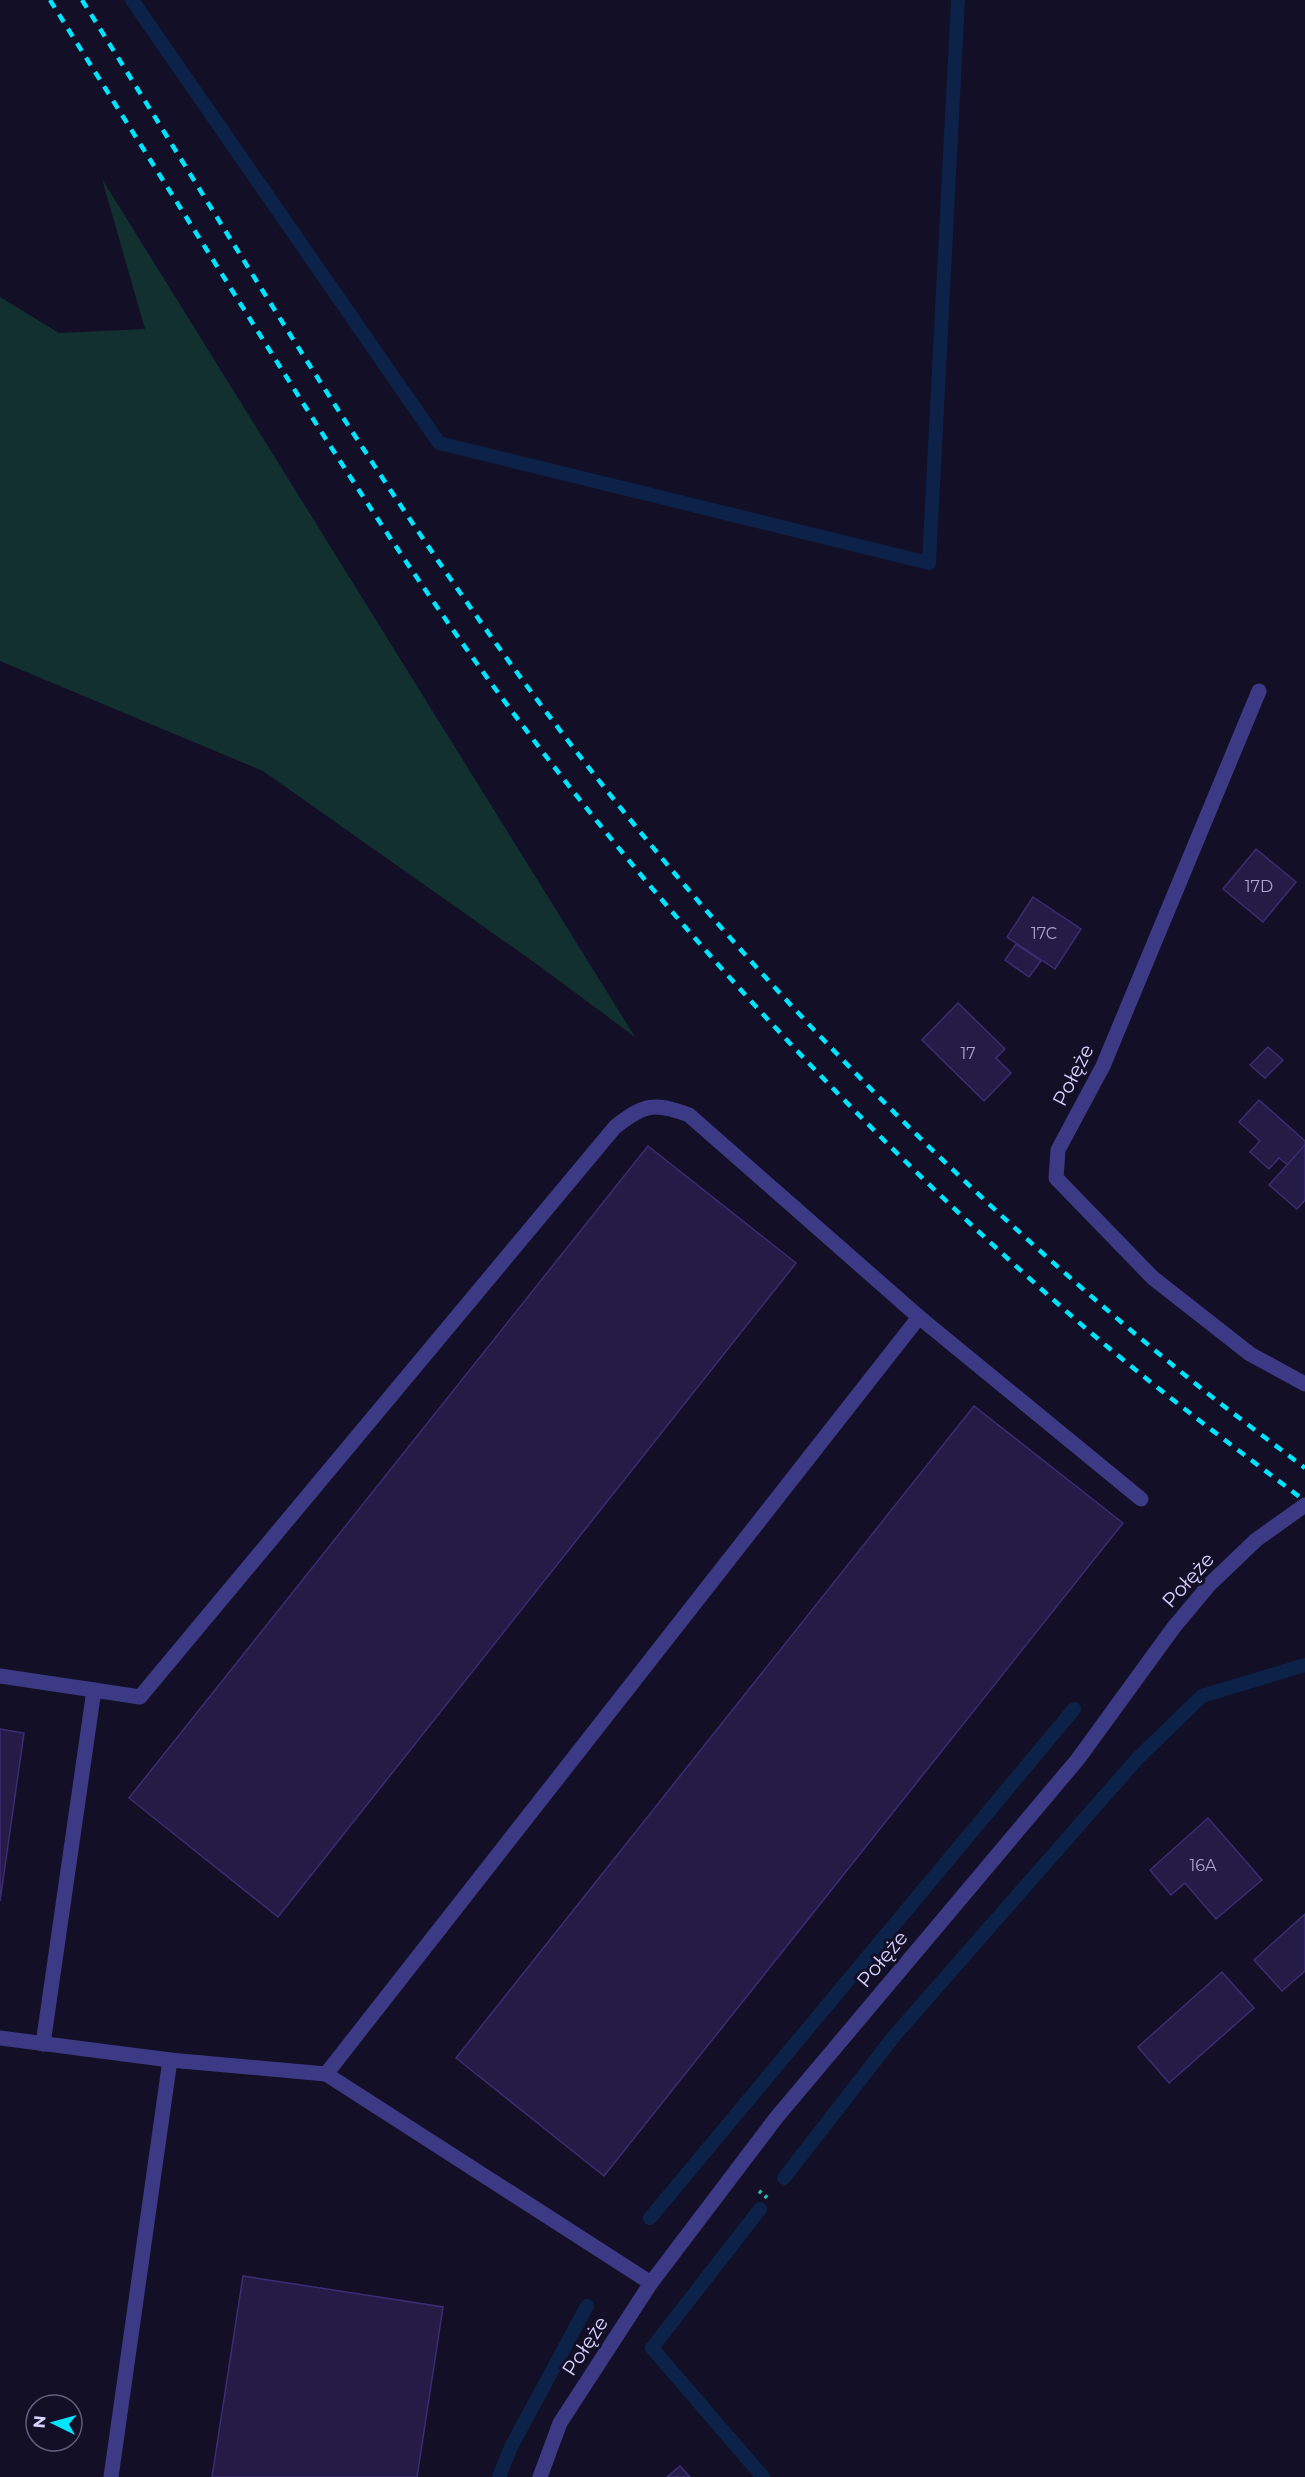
<svg xmlns="http://www.w3.org/2000/svg" width="1305" height="2477" viewBox="0 0 1305 2477" font-family="Montserrat,sans-serif">
<style>
.green{fill:#12302f}
.lines{fill:none;stroke-linecap:round;stroke-linejoin:round}
.stream{stroke:#0c2248;stroke-width:14}
.building{fill:#241b47;stroke:#3b2d73;stroke-width:1.5}
.path{stroke:#2fb8b0;stroke-width:4;stroke-dasharray:3 4.5;stroke-linecap:butt}
.service{stroke:#3d3a85;stroke-width:15}
.minor{stroke:#3d3a85;stroke-width:15}
.rail{stroke:#00e5ff;stroke-width:4.5;stroke-dasharray:9 8;stroke-linecap:butt}
.labels{text-anchor:middle;stroke-width:6;stroke-linejoin:round;paint-order:stroke}
.number-label{font-size:16px;fill:#aca6d1}
.street-label{font-size:20px;fill:#d9d4ff;stroke:#130f26}
</style>
<rect width="100%" height="100%" fill="#130f26"/>
<!-- green -->
<polygon class="green" points="102,179 635,1037 538,965 263,771 0,661 0,297 59,333 145,329"/>
<g class="lines">
<!-- stream -->
<g class="stream">
<polyline points="132,0 439,443 929,563 958,0"/>
<polyline points="784,2178 895,2035 1137,1759 1202,1696 1305,1665"/>
<polyline points="760,2209 652,2348 763,2477"/>
<polyline points="650,2218 1074,1709"/>
<polyline points="499,2477 511,2447 587,2306"/>
</g>
</g>
<!-- building -->
<g class="building">
<polygon points="1256,849 1296,882 1263,922 1223,889"/>
<polygon points="1033,897 1081,929 1055,969 1007,937"/>
<polygon points="1016,944 1041,961 1029,977 1005,960"/>
<polygon points="958,1003 1005,1049 996,1058 1011,1073 984,1101 922,1040"/>
<polygon points="1268,1047 1283,1060 1265,1078 1250,1065"/>
<polygon points="1259,1100 1305,1141 1305,1145 1288,1165 1279,1158 1269,1169 1250,1152 1260,1141 1239,1122"/>
<polygon points="1305,1145 1305,1200 1297,1209 1269,1185"/>
<polygon points="648,1146 796,1263 278,1917 129,1798"/>
<polygon points="974,1406 1123,1523 604,2176 456,2058"/>
<polygon points="0,1729 24,1733 0,1901"/>
<polygon points="1208,1818 1262,1880 1216,1919 1185,1883 1171,1895 1150,1870"/>
<polygon points="1305,1914 1305,1971 1282,1991 1254,1960"/>
<polygon points="1222,1972 1254,2008 1169,2083 1138,2047"/>
<polygon points="243,2276 443,2307 417,2477 212,2477"/>
<polygon points="680,2466 690,2477 667,2477"/>
</g>
<g class="lines">
<!-- path -->
<polyline class="path" points="759,2191 770,2200"/>
<!-- service -->
<g class="service">
<polyline points="1259,691 1103,1066 1058,1150 1056,1178 1153,1278 1250,1354 1305,1384"/>
<polyline points="0,1676 94,1690 43,2044"/>
<path d="M94,1690L140,1697L615,1127C644,1104 654,1102 689,1115L919,1317L1141,1499"/>
<polyline points="0,2038 170,2060 326,2074 919,1317"/>
<polyline points="326,2074 651,2283"/>
<polyline points="111,2477 170,2060"/>
</g>
<!-- minor -->
<polyline class="minor" points="540,2477 560,2423 651,2283 776,2118 1078,1759 1174,1627 1210,1584 1256,1540 1305,1505"/>
<!-- rail -->
<g class="rail">
<path d="M50,0C118,109 187,218 255,327C340,462 424,595 520,722C678,933 860,1128 1057,1303C1136,1374 1221,1437 1305,1501"/>
<path d="M82,0C231,237 373,480 541,705C723,949 940,1174 1175,1367C1217,1402 1262,1435 1305,1468"/>
</g>
</g>
<g class="labels">
<!-- number labels -->
<g class="number-label">
<text x="1259" y="892">17D</text>
<text x="1044" y="939">17C</text>
<text x="968" y="1059">17</text>
<text x="1203" y="1871">16A</text>
</g>
<!-- street labels -->
<g class="street-label">
<text transform="translate(1073 1075) rotate(-63)" y="7">Połęże</text>
<text transform="translate(1188 1580) rotate(-48)" y="7">Połęże</text>
<text transform="translate(882 1959) rotate(-50)" y="7">Połęże</text>
<text transform="translate(585 2346) rotate(-57)" y="7">Połęże</text>
</g>
</g>
<!-- north arrow -->
<g transform="translate(54 2423) rotate(275)"><circle r="28" fill="#130f26" stroke="#625e7d" stroke-width="1.5"/>
<path d="M0-4.5L10 22L0 15L-10 22Z" fill="#00e5ff"/>
<text y="-9" font-size="16" font-weight="bold" text-anchor="middle" fill="#d9d4ff">N</text>
</g>
</svg>
